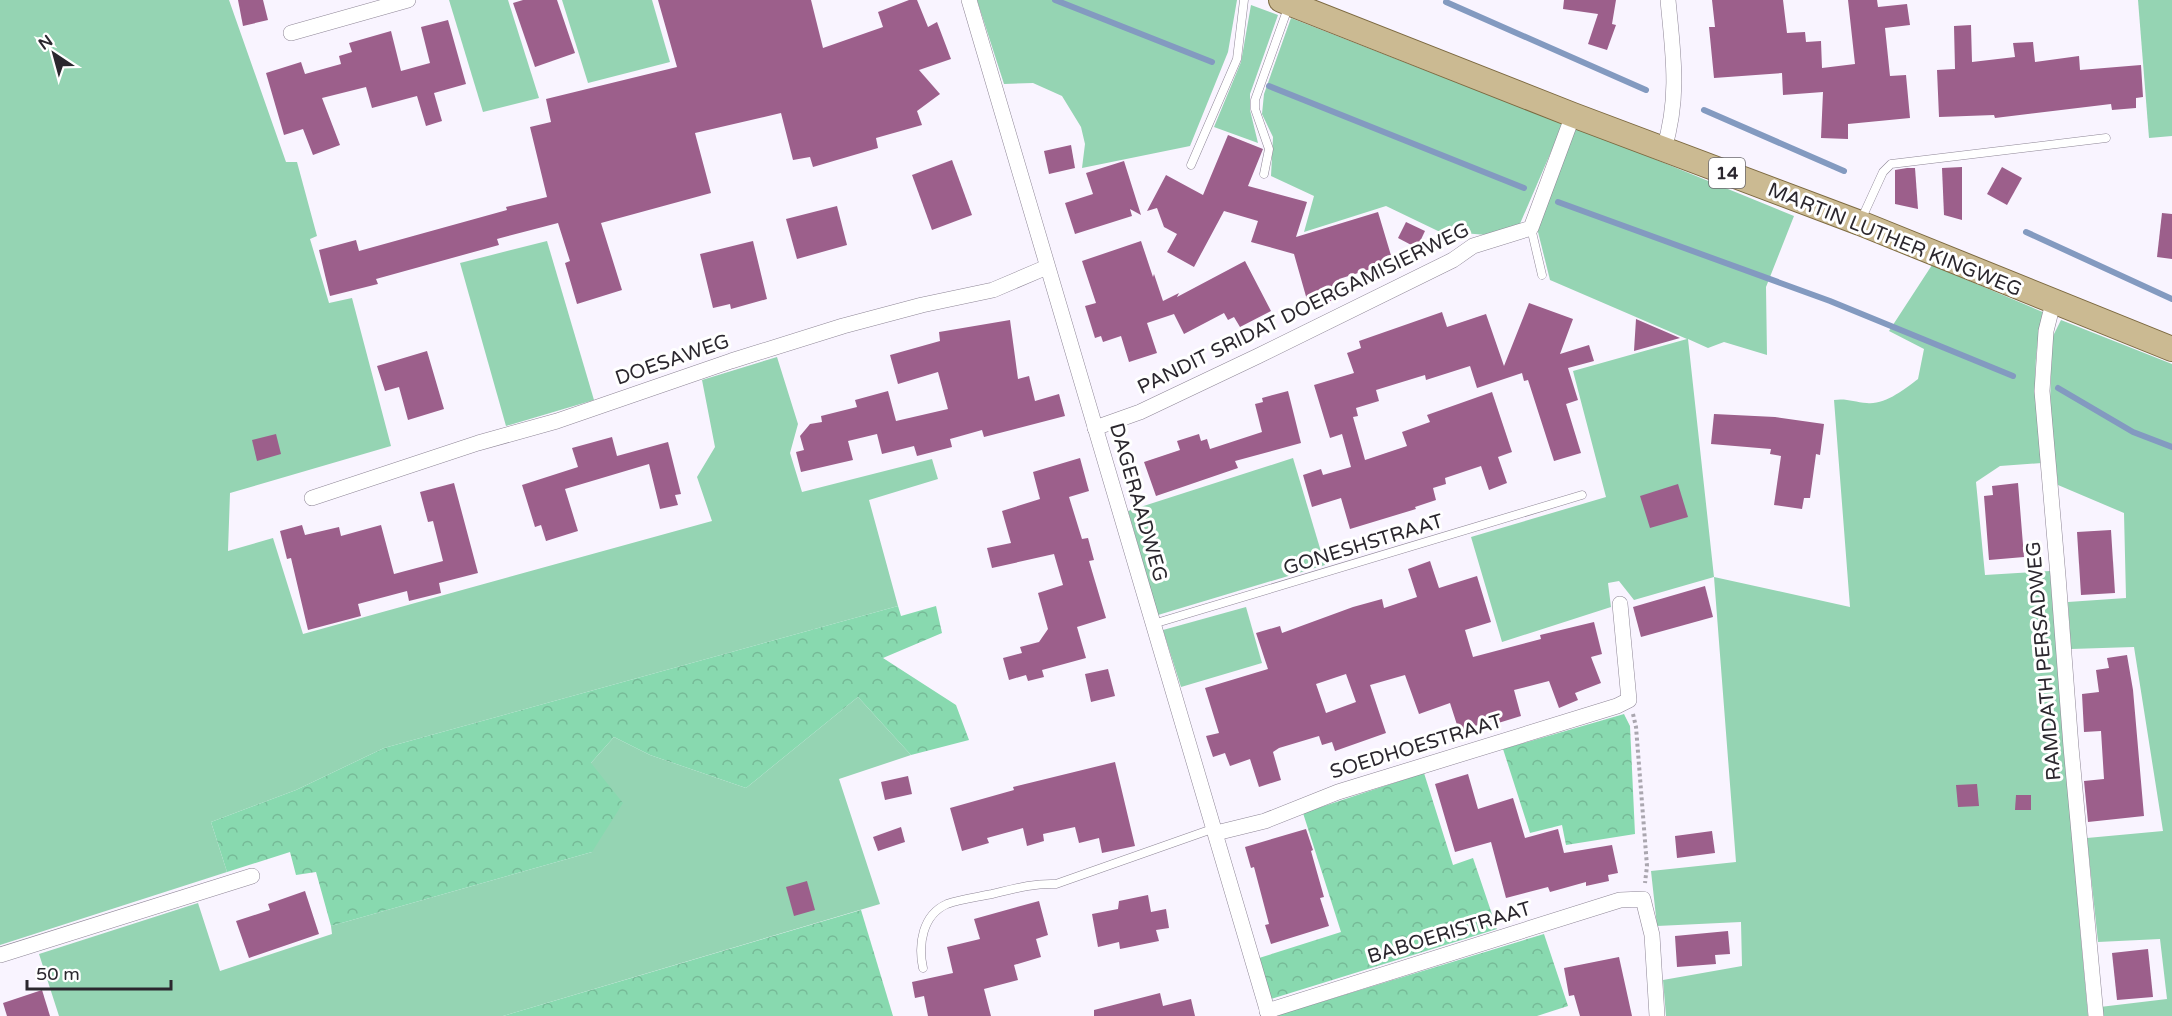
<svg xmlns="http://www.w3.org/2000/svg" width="2172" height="1016" viewBox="0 0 2172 1016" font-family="'Varela Round',sans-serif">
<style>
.grass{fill:#95d4b3}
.forest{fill:url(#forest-crowns)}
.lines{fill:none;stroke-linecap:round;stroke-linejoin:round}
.stream{stroke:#839ac0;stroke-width:6}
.building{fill:#9c5f8b;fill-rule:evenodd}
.lane-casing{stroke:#8e8696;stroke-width:9}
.street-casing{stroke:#8e8696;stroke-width:16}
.primary-casing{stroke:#7c6940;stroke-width:26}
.path{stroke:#aaa6af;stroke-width:4;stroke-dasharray:3 3;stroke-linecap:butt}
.lane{stroke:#fff;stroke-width:8}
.street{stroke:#fff;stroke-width:15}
.primary{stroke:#cbba92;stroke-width:24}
.labels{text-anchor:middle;stroke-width:6;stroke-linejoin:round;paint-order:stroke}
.shield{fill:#fff;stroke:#6b686d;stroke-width:1.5}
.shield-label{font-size:18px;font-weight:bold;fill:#2b272e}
.street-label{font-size:20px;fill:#2b272e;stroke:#fff}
</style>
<defs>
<pattern id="forest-crowns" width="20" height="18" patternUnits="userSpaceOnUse" patternTransform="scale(1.5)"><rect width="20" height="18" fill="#88d9af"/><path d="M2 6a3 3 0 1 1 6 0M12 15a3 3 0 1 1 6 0" fill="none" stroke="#76ba97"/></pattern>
</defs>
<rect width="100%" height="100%" fill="#f9f4ff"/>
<!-- grass -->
<g class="grass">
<polygon points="0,0 229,0 286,162 297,162 317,236 310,239 329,303 352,298 391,446 230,493 228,551 273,538 303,634 712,521 697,477 715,447 702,380 777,357 798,424 790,453 802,492 932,459 938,479 869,500 898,606 384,748 296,790 211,822 227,872 0,945"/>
<polygon points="449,0 508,0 539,98 483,112"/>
<polygon points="562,0 652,0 670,62 588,83"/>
<polygon points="977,0 1237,0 1228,52 1190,146 1082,168 1085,144 1081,127 1062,96 1033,83 1004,84"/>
<polygon points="2138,0 2172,0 2172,136 2149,138"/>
<polygon points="1251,5 1278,15 1250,94 1250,110 1258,143 1214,127 1241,62"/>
<polygon points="1291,18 1563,124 1519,226 1487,235 1438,231 1386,206 1304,232 1314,196 1271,176 1273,137 1262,114 1264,94"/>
<path d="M1576,127L1794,216L1766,287L1767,355L1724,342L1708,348L1688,339L1714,577L1850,607L1834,400C1846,398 1854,402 1867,403C1885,405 1905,389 1918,379L1924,349L1889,331L1932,265L2045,313C2028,360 2038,414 2042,463L2000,466L1976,482L1985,575L2050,571L2064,749L2088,1016H1666L1663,980L1742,966L1741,922L1657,926L1651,871L1736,862L1714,577L1634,600L1619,581L1608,583L1611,607L1502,642L1471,537L1606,497L1573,371L1687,339L1550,280L1537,228Z"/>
<polygon points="547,241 594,400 506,426 460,263"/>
<polygon points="2061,320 2172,364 2172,1016 2101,1016 2100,1007 2167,999 2160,939 2098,942 2087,838 2163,831 2134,647 2071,649 2068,602 2126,598 2124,513 2058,485 2050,408 2052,338"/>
<polygon points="1293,458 1325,565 1158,615 1128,511"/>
<polygon points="1246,607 1262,663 1181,687 1163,630"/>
<polygon points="858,697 911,755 839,779 880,904 503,1016 59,1016 39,954 198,903 220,971 332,934 331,926 592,852 591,763 614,737 650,755 746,788"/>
</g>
<!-- forest -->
<g class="forest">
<polygon points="898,606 901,616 936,606 942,633 883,658 956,705 969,740 911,755 858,697 746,788 650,755 614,737 591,763 623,803 592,852 331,926 316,872 296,875 290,852 227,872 211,822 296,790 384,748"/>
<polygon points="1624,714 1630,726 1635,834 1566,845 1562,825 1530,833 1503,749"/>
<polygon points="1424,773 1453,865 1473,858 1497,929 1271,999 1259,958 1341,932 1303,813"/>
<polygon points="861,910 893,1016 503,1016"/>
<polygon points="1544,934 1568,1006 1537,1016 1275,1016"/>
</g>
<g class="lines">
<!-- stream -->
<g class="stream">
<polyline points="1055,0 1212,62"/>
<polyline points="1446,2 1646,90"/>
<polyline points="1269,86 1524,188"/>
<polyline points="1704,110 1844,171"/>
<polyline points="1558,202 1830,301 2013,376"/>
<polyline points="2026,232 2172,299"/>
<polyline points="2058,388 2133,432 2172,447"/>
</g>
</g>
<!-- building -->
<g class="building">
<polygon points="238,0 263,0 268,20 243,26"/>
<polygon points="523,0 557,0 575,53 535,67 513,3"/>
<polygon points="658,0 811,0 823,48 883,27 878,12 909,0 917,0 928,27 937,22 951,59 919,70 940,94 917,111 922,125 876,138 878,148 813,167 810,157 793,160 781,113 695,133 711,193 601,223 622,290 577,304 565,263 570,261 558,223 497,239 499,245 376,279 378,284 330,296 319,250 356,240 359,251 507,210 506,207 547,197 530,127 551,122 546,99 677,67"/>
<polygon points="1564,0 1616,0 1612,24 1616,25 1607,50 1588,44 1598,14 1563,9"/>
<polygon points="1712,0 1783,0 1787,33 1805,32 1806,42 1821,41 1822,68 1855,64 1848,0 1877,0 1878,7 1907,4 1910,25 1885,28 1890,76 1906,75 1910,118 1848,124 1848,139 1821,138 1823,92 1783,95 1782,73 1714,78 1709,27 1715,27"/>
<polygon points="448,20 466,84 434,93 442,121 426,126 417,96 372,108 366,87 322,98 340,145 313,155 303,129 284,135 266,73 301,62 305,74 341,64 339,56 352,52 349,43 391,31 401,71 430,63 421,27"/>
<polygon points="1971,25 1972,62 2015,57 2013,43 2033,42 2035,62 2079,56 2080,70 2141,65 2143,97 2136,98 2136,108 2112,110 2111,104 1995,118 1994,115 1939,117 1937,70 1955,69 1954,26"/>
<polygon points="1228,135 1263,149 1248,186 1307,202 1296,237 1378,212 1393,262 1339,279 1345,297 1309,307 1294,254 1251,242 1258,221 1224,211 1194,267 1167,252 1177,234 1164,227 1157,208 1147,211 1166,175 1203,195"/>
<polygon points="1071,145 1075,168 1049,174 1044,151"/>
<polygon points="952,160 972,215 932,230 912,175"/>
<polygon points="1124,161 1141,215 1130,209 1132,216 1075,234 1065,203 1093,194 1086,173"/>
<polygon points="1962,167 1962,220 1944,215 1942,168"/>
<polygon points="2002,167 2022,178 2007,205 1987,194"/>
<polygon points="1907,168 1915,168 1918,209 1895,204 1895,170"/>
<polygon points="837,206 847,245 797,259 786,219"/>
<polygon points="2162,213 2172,214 2172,259 2157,257"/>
<polygon points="1406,222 1425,231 1417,248 1398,238"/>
<polygon points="753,241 767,299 731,309 730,304 713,308 700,254"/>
<polygon points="1141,241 1153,277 1154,274 1163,301 1179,293 1177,297 1245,261 1271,311 1240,327 1234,317 1228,320 1224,313 1184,334 1174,314 1147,323 1157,353 1129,362 1121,336 1103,342 1101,336 1095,338 1085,306 1096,303 1082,261"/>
<polygon points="1529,303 1573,319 1560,354 1589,345 1594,361 1568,368 1578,400 1566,404 1581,453 1554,461 1528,380 1524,381 1522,373 1477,388 1470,366 1426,380 1425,375 1376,390 1379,401 1356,408 1358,416 1353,417 1365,460 1407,446 1402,432 1430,422 1427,415 1492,392 1512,452 1498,457 1507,483 1489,490 1481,466 1445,478 1446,484 1433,488 1436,500 1415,507 1416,509 1350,529 1341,498 1312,507 1303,475 1321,469 1323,475 1351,467 1342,434 1330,438 1314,385 1354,373 1347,353 1361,348 1359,341 1442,312 1447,327 1486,314 1504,366"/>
<polygon points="1636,319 1680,338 1634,351"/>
<polygon points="1010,320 1018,379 1029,376 1035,401 1059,394 1065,416 984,437 982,430 950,439 952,447 917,456 914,446 882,454 877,434 848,441 853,460 801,472 796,452 804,450 800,436 810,424 822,422 821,416 857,407 855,400 888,391 896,421 948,409 938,372 898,384 890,355 940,341 939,332"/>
<polygon points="427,351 444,409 408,420 399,387 385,391 377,366"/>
<polygon points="1288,391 1301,443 1235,461 1238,468 1156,496 1144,462 1180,450 1177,441 1199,434 1201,441 1207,439 1210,449 1262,432 1255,404 1263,402 1262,398"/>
<polygon points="1714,414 1775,417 1824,424 1820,455 1816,454 1810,498 1804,498 1802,509 1774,505 1781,456 1770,454 1771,449 1711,444"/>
<polygon points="276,434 281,454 257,461 252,440"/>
<polygon points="612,437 617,456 668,442 681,494 675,495 678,505 660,509 649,464 565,489 578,531 546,541 541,525 535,527 522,485 578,467 572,448"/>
<polygon points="1080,458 1089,491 1069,497 1082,539 1088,538 1094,560 1089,561 1106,618 1077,627 1086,658 1042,670 1044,677 1028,681 1026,675 1009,680 1003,658 1022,653 1020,647 1039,642 1048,629 1038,593 1063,585 1054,554 992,568 987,548 1011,543 1002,511 1040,499 1033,472"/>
<polygon points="454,483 478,573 439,583 441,593 409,601 407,591 358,604 361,616 308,630 291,558 287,559 280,531 302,525 305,535 339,527 341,536 381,525 394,574 443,561 433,521 428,522 420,492"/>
<polygon points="2018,483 2024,557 1989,560 1984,496 1993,495 1992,486"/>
<polygon points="1678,484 1688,517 1650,528 1640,496"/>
<polygon points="2111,530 2115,593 2081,595 2077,532"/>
<path d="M1430,561L1439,588L1477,576L1491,622L1465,630L1473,657L1541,639L1540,635L1594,622L1602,654L1591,657L1601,683L1575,693L1578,700L1559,708L1549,681L1514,690L1521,716L1495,724L1494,720L1459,731L1450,703L1419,714L1405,675L1370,685L1386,733L1335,751L1332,742L1322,745L1319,736L1279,748L1273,752L1281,780L1259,787L1250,759L1230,766L1225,753L1213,757L1206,736L1219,733L1205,688L1268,669L1256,633L1280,626L1282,633L1353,607L1382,599L1384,608L1417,597L1408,569ZM1346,674L1356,702L1326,713L1316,684Z"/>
<polygon points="1705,586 1713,617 1641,637 1633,607"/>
<polygon points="2127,655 2133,690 2144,816 2088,822 2084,781 2104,779 2101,731 2084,732 2082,694 2099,692 2096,670 2109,668 2107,658"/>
<polygon points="1108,669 1115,696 1091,702 1085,674"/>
<polygon points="1115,762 1135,846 1102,853 1099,838 1079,843 1075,827 1043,834 1044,841 1027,846 1023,828 987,838 989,843 962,851 950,808 1014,790 1013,787"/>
<polygon points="1468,774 1478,809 1513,798 1525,838 1558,829 1564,853 1612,845 1618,873 1608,875 1609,881 1586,886 1586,882 1550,892 1548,887 1506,898 1491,842 1455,852 1435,784"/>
<polygon points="908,776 912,794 885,800 881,782"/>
<polygon points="1977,784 1979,806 1958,807 1956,785"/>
<polygon points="2016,795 2031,795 2031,810 2015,810"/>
<polygon points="901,827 905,842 878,851 873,837"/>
<polygon points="1306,829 1313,850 1311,851 1324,897 1320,898 1329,926 1271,944 1265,925 1269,924 1254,867 1251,868 1245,847"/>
<polygon points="1712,831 1715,853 1677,858 1675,836"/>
<polygon points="807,881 815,910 794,916 786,887"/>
<polygon points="305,891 319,934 249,958 236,921 270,910 268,904"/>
<polygon points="1148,895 1151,912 1166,909 1169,928 1156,930 1159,941 1120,949 1119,942 1098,947 1092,914 1118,909 1119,901"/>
<polygon points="1039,901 1048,935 1036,939 1041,957 1014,965 1018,980 984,989 991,1016 928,1016 924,996 915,998 912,982 953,973 947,947 980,939 974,919"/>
<polygon points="1728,931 1730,954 1715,955 1716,964 1677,967 1675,936"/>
<polygon points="2148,949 2153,997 2117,1000 2112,953"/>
<polygon points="1619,957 1632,1016 1580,1016 1574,995 1569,996 1564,968"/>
<polygon points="42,990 50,1016 7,1016 3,1003"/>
<polygon points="1160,993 1163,1006 1191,999 1195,1016 1094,1016 1094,1010"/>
</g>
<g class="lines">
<!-- lane casing -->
<g class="lane-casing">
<g id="lane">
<polyline points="1191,165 1237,59 1244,0"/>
<polyline points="1264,174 1269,149 1255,109 1255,100 1289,5"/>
<polyline points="1861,220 1883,172 1891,164 2106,138"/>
<polyline points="1531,228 1542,275"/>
<polyline points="1153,624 1582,495"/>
<path d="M923,968C918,945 922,915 947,904C960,899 978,897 992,894C1013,889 1033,883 1056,884L1215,828"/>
</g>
</g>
<!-- street casing -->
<g class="street-casing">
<g id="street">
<polyline points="969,0 1269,1016"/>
<polyline points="291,33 408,0"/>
<path d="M1664,149C1680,96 1673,54 1668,0"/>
<polyline points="2053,303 2046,331 2042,391 2058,576 2071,747 2096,1016"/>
<polyline points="1095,428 1140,412 1258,356 1453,260 1473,246 1531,228 1573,115"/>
<polyline points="312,498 478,443 557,421 731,361 843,326 922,305 993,290 1047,267"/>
<polyline points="1216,833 1265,821 1338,792 1617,706 1629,700 1620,604"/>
<polyline points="0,955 252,876"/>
<polyline points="1267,1011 1620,900 1643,899 1652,935 1657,1016"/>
</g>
</g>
<!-- primary casing -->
<g class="primary-casing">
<polyline id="primary" points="1281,0 1573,115 1860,223 2172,349"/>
</g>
<!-- path -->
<polyline class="path" points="1633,714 1636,727 1647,866 1645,883"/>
<!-- lane -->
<use href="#lane" class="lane"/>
<!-- street -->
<use href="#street" class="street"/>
<!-- primary -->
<use href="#primary" class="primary"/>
</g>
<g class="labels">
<!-- shield labels -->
<rect class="shield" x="1709" y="158" width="36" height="30" rx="4.5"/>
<g class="shield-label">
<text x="1727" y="179">14</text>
</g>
<!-- street labels -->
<g class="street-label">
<text transform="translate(1895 239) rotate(22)" y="7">MARTIN LUTHER KINGWEG</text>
<text transform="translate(1303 308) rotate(-26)" y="7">PANDIT SRIDAT DOERGAMISIERWEG</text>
<text transform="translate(672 359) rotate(-19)" y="7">DOESAWEG</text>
<text transform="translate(1139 502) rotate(74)" y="7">DAGERAADWEG</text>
<text transform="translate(1363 544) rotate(-17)" y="7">GONESHSTRAAT</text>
<text transform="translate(2043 661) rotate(-95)" y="7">RAMDATH PERSADWEG</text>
<text transform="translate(1416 746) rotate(-17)" y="7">SOEDHOESTRAAT</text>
<text transform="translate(1449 932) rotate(-17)" y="7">BABOERISTRAAT</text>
</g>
</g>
<!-- north arrow -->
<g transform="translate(54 54) rotate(324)" stroke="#ffffff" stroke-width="4.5" paint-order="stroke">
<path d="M0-4.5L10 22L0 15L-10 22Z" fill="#2b272e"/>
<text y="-9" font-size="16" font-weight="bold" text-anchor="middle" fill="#2b272e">N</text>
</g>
<!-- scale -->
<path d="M27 980v9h144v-9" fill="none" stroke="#2b272e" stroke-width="3"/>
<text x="36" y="980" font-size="18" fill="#2b272e" stroke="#ffffff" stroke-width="4.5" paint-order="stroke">50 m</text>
</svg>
